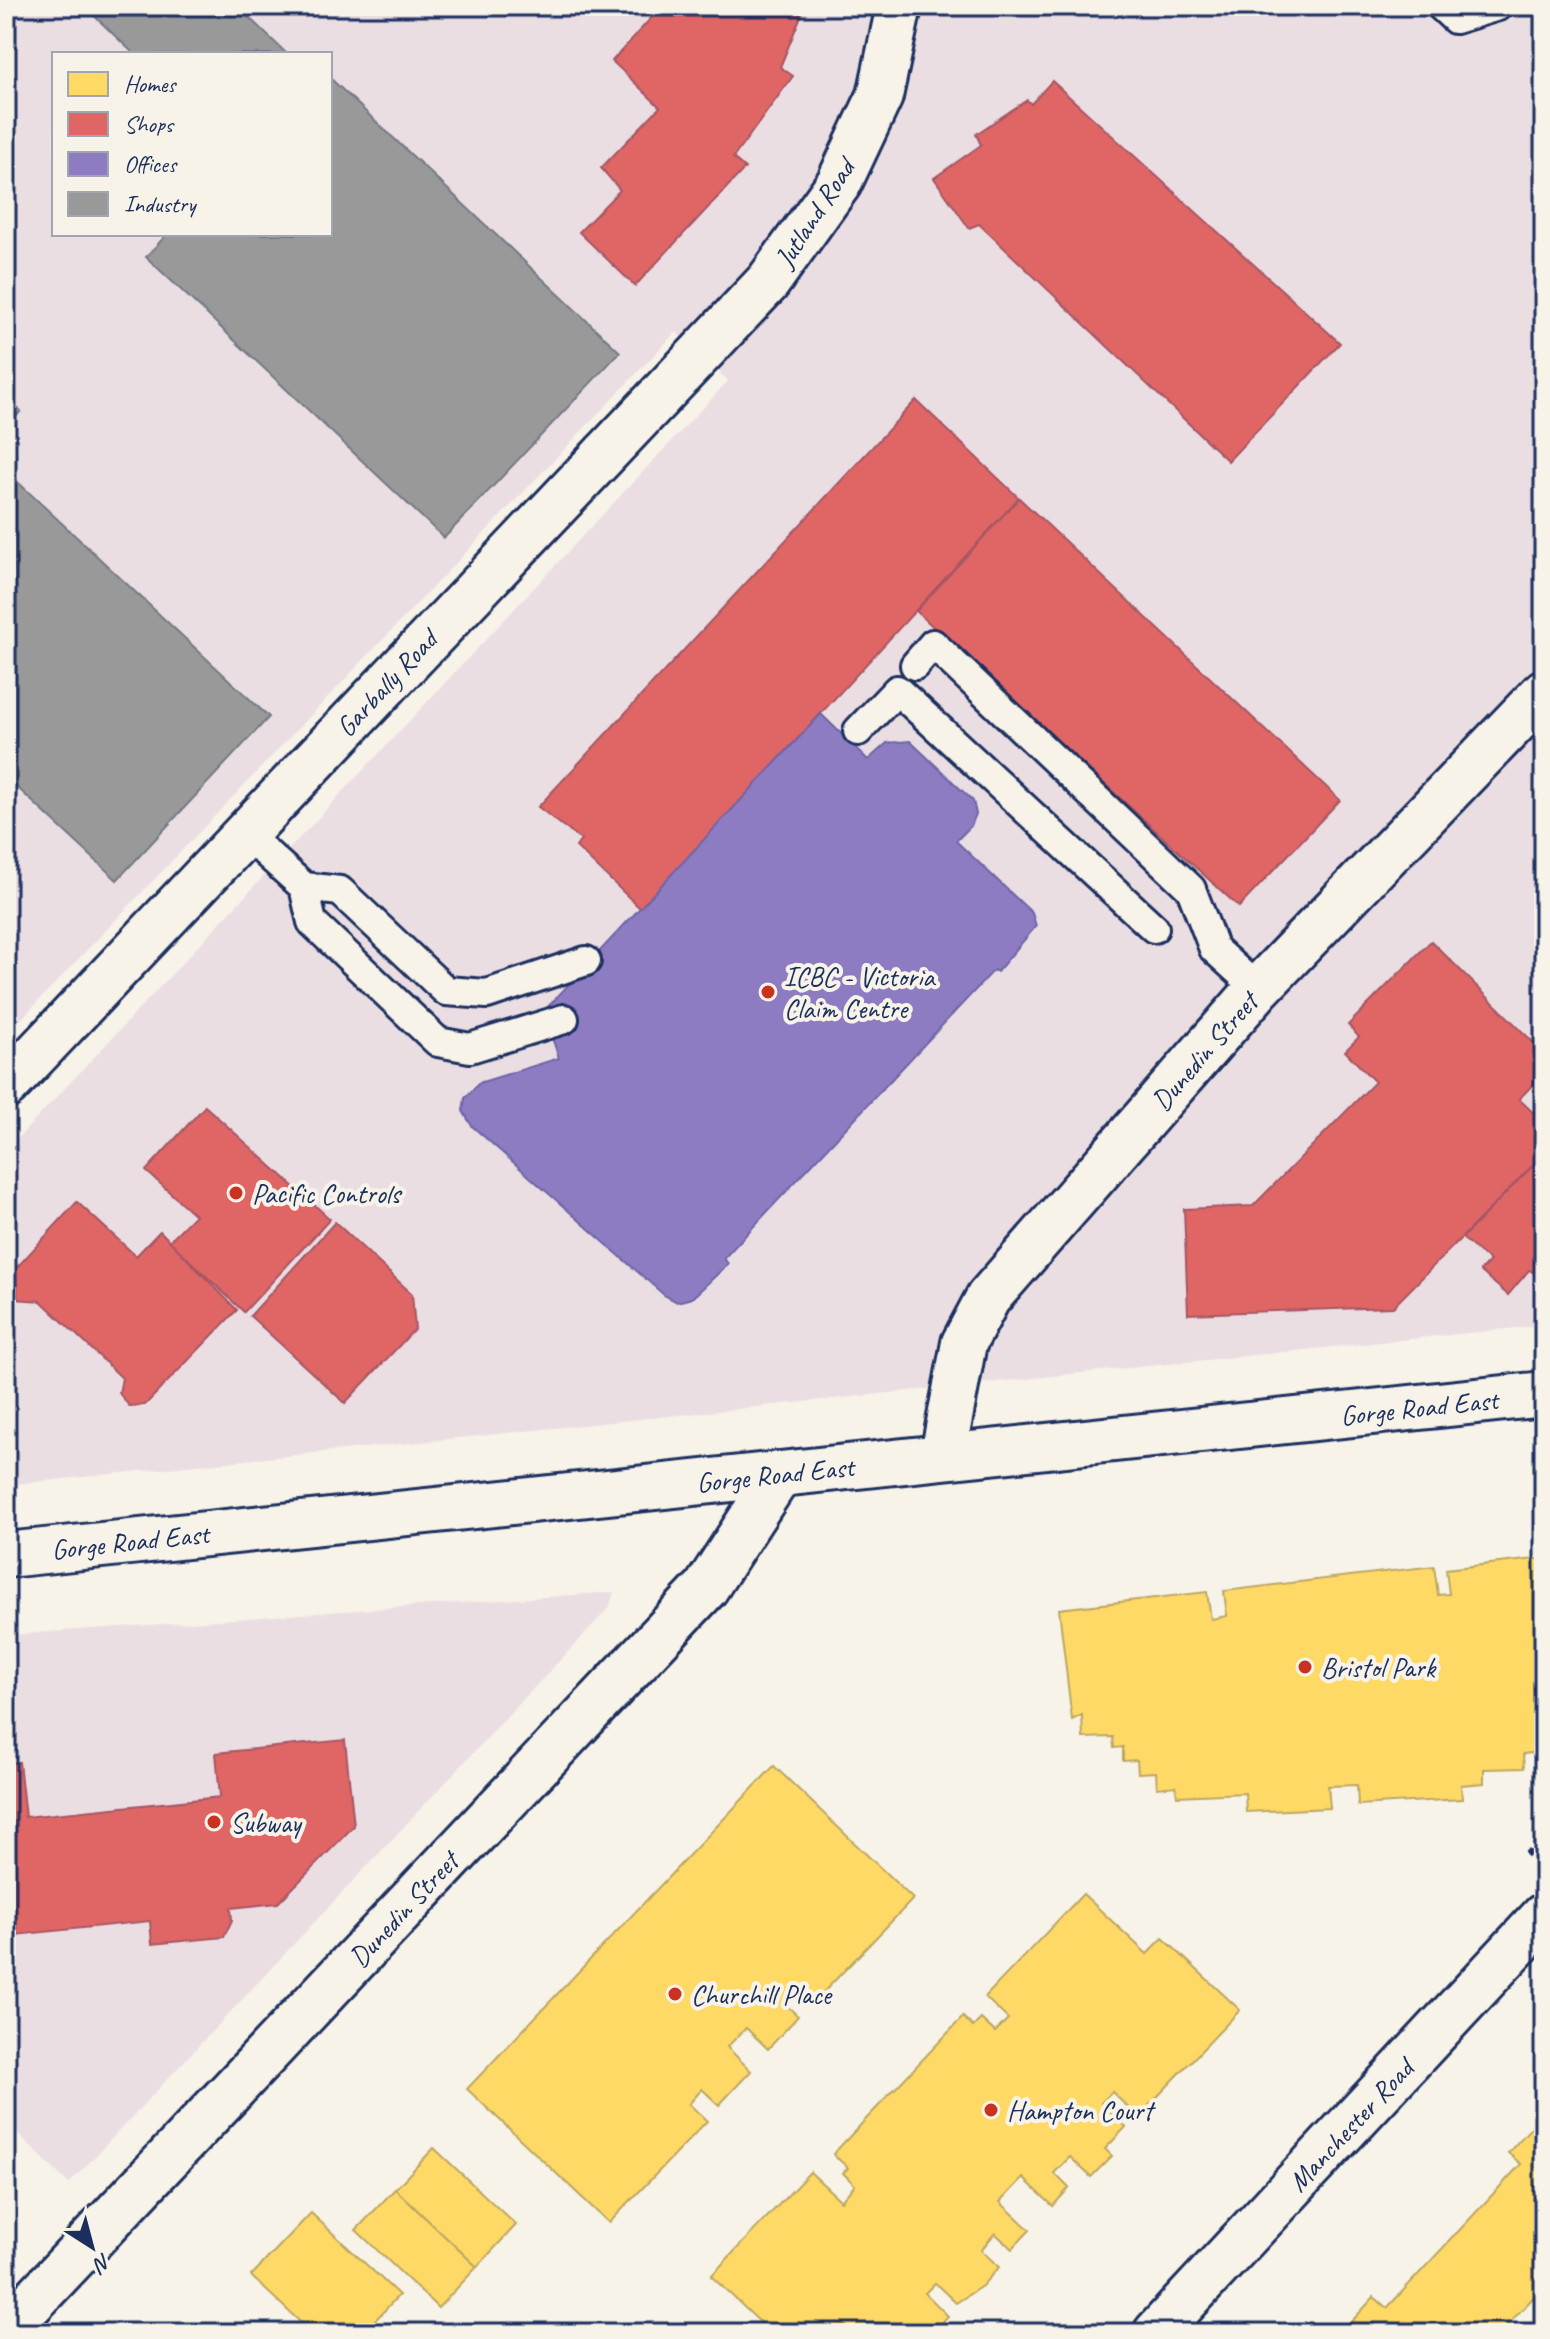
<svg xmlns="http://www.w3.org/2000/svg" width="1550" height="2339" viewBox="0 0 1550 2339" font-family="Caveat,sans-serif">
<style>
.built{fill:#ebdee3;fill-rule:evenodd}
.homes{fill:#ffd966;stroke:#bba664;stroke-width:2}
.shops{fill:#e06666;stroke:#a55664;stroke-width:2}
.offices{fill:#8e7cc3;stroke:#6c65a5;stroke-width:2}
.industry{fill:#999;stroke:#737987;stroke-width:2}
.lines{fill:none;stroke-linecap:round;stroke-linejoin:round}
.lane-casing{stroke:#1b2f5e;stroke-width:34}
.street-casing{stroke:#1b2f5e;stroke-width:50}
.secondary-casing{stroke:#1b2f5e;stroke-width:50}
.path{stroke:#1b2f5e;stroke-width:5;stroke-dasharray:8 6;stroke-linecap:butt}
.lane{stroke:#f7f3e8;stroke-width:28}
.street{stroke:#f7f3e8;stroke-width:44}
.secondary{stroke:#f7f3e8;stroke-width:44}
.poi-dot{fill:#c8321e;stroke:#f7f3e8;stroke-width:3}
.labels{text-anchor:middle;stroke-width:8;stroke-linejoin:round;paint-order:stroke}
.street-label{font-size:28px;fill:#1b2f5e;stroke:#f7f3e8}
.poi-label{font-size:28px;fill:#1b2f5e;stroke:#f7f3e8;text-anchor:start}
</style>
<rect width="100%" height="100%" fill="#f7f3e8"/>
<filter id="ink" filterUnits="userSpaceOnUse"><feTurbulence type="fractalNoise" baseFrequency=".0125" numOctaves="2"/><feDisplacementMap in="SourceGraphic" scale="16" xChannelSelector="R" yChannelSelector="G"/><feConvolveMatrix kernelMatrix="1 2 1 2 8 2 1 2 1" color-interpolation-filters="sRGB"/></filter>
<g filter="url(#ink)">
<!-- built -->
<g class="built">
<path d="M6,6H1544V1325L6,1485V1151L728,381L676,332L6,1035ZM54,54H330V234H54Z"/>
<polygon points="614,1592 609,1608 69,2184 6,2122 6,1635"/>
</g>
<!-- homes -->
<g class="homes">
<polygon points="1544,1558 1542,1752 1523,1754 1524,1768 1484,1769 1484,1783 1461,1785 1462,1799 1358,1805 1357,1785 1328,1786 1330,1808 1246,1812 1245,1793 1177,1796 1176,1786 1157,1788 1156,1772 1138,1773 1137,1760 1123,1761 1123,1747 1114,1748 1113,1737 1083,1738 1082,1715 1072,1720 1059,1609 1207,1592 1211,1619 1227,1616 1224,1591 1434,1566 1438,1595 1449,1594 1446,1569"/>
<polygon points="774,1766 913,1899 815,2001 799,1987 784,2003 798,2016 768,2049 746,2028 727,2047 751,2071 719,2105 702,2089 689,2104 707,2121 609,2223 467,2089"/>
<polygon points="1083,1894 1147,1954 1163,1938 1240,2010 1138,2117 1112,2092 1101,2103 1126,2127 1105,2149 1112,2156 1091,2177 1070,2157 1054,2173 1069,2188 1053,2206 1023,2178 1000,2202 1030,2230 1012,2249 995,2233 981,2250 999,2267 982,2286 956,2303 935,2283 925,2293 948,2316 932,2333 766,2333 760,2322 711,2276 810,2172 841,2201 855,2185 843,2173 848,2168 833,2154 963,2017 973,2027 981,2019 995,2032 1008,2019 985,1997"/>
<polygon points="1544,2113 1544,2286 1500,2333 1341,2333 1374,2297 1387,2308 1521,2164 1508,2153"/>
<polygon points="434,2148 516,2225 477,2267 395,2189"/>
<polygon points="395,2189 477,2267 438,2308 356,2230"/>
<polygon points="311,2213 399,2295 363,2333 312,2333 251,2276"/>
</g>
<!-- shops -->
<g class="shops">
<polygon points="662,6 805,6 780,67 793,76 733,158 745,168 635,286 579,232 620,190 601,168 660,107 612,61"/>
<polygon points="1052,81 1340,343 1228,461 979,224 969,228 934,178 981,145 976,134 1027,100 1031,104"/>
<polygon points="916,400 1019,498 641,909 576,847 581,840 538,807"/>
<polygon points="1019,498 1340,800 1239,907 916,611"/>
<polygon points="1431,941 1544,1053 1544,1073 1519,1099 1544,1123 1544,1154 1393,1307 1188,1314 1184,1209 1253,1206 1375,1082 1345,1051 1359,1037 1348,1025"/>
<polygon points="205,1106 330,1219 244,1312 169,1241 195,1215 146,1171"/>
<polygon points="1544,1154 1544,1279 1529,1270 1508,1295 1480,1271 1490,1261 1462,1238"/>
<polygon points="77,1202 136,1256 160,1231 237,1310 145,1405 129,1406 119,1393 122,1378 41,1301 15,1299 8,1289 7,1278"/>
<polygon points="335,1222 412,1294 415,1329 345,1403 250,1316"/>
<polygon points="345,1740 354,1826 278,1903 231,1908 232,1920 224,1937 152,1944 150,1921 6,1936 6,1764 19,1762 25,1817 220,1797 216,1753"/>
</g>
<!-- offices -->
<polygon class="offices" points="821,714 868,760 887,743 910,741 973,801 976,814 971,826 956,841 1032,913 1036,926 997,972 994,970 724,1258 728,1264 692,1298 677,1302 664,1295 472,1126 463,1111 465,1098 479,1083 559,1058 543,1012"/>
<!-- industry -->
<g class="industry">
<polygon points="84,6 237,6 287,54 134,54"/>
<polygon points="330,78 620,352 444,538 146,257 167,234 330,234"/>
<polygon points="6,397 21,411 6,428"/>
<polygon points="6,471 269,717 117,880 6,777"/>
</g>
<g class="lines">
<!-- lane casing -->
<g class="lane-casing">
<g id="lane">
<polyline points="1441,6 1455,19 1498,6"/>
<polyline points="915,665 933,644 1191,889 1214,949 1258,989"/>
<polyline points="858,731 897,690 1154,928"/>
<polyline points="244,833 304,887 340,891 446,991 487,994 586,961"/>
<polyline points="304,887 312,922 438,1042 470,1048 564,1019"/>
</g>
</g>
<!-- street casing -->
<g class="street-casing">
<g id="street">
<polyline points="6,1086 768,282 839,183 880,96 899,6"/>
<polyline points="943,1455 964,1343 988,1298 1258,989 1544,692"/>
<polyline points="6,2330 706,1588 780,1474"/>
<polyline points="1156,2333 1544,1916"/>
</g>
</g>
<!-- secondary casing -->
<g class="secondary-casing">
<polyline id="secondary" points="6,1555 1544,1394"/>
</g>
<!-- path -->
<polyline class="path" points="1540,1865 1527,1853 1544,1835"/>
<!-- lane -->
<use href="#lane" class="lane"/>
<!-- street -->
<use href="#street" class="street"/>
<!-- secondary -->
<use href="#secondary" class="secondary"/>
</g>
</g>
<!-- markers -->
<g class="poi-dot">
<circle cx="768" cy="992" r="8"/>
<circle cx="236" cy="1193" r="8"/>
<circle cx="1305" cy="1667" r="8"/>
<circle cx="214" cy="1822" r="8"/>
<circle cx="675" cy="1994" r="8"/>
<circle cx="991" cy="2110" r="8"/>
</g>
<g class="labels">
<!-- street labels -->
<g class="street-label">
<text transform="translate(814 213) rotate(-57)" y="10">Jutland Road</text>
<text transform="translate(386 683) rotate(-47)" y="10">Garbally Road</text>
<text transform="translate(1204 1051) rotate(-49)" y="10">Dunedin Street</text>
<text transform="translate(1419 1407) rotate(-6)" y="10">Gorge Road East</text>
<text transform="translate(775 1474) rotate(-6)" y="10">Gorge Road East</text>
<text transform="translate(130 1541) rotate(-6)" y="10">Gorge Road East</text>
<text transform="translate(403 1909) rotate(-47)" y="10">Dunedin Street</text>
<text transform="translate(1350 2125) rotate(-47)" y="10">Manchester Road</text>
</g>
<!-- poi labels -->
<g class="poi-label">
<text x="784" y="986">ICBC - Victoria<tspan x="784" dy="32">Claim Centre</tspan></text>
<text x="252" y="1203">Pacific Controls</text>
<text x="1321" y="1677">Bristol Park</text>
<text x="230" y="1832">Subway</text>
<text x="691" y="2004">Churchill Place</text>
<text x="1007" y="2120">Hampton Court</text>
</g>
</g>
<!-- margin -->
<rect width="1550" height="2339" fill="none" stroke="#f7f3e8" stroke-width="32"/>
<rect x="16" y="16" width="1518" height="2307" fill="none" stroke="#1b2f5e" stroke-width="3" filter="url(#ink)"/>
<!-- legend -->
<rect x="52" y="52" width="280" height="184" fill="#f7f3e8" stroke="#9fa5b1" stroke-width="2"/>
<rect x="68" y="72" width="40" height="24" fill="#ffd966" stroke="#9fa5b1" stroke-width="2"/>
<text x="124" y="92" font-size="24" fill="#1b2f5e">Homes</text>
<rect x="68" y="112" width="40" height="24" fill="#e06666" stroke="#9fa5b1" stroke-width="2"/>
<text x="124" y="132" font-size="24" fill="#1b2f5e">Shops</text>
<rect x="68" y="152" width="40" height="24" fill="#8e7cc3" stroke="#9fa5b1" stroke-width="2"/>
<text x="124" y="172" font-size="24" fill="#1b2f5e">Offices</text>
<rect x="68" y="192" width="40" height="24" fill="#999999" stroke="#9fa5b1" stroke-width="2"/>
<text x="124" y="212" font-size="24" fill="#1b2f5e">Industry</text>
<!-- north arrow -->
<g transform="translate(92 2247) rotate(144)" stroke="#f7f3e8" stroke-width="6" paint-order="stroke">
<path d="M0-6L14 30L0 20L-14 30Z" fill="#1b2f5e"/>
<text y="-12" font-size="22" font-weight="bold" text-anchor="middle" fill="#1b2f5e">N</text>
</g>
</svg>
